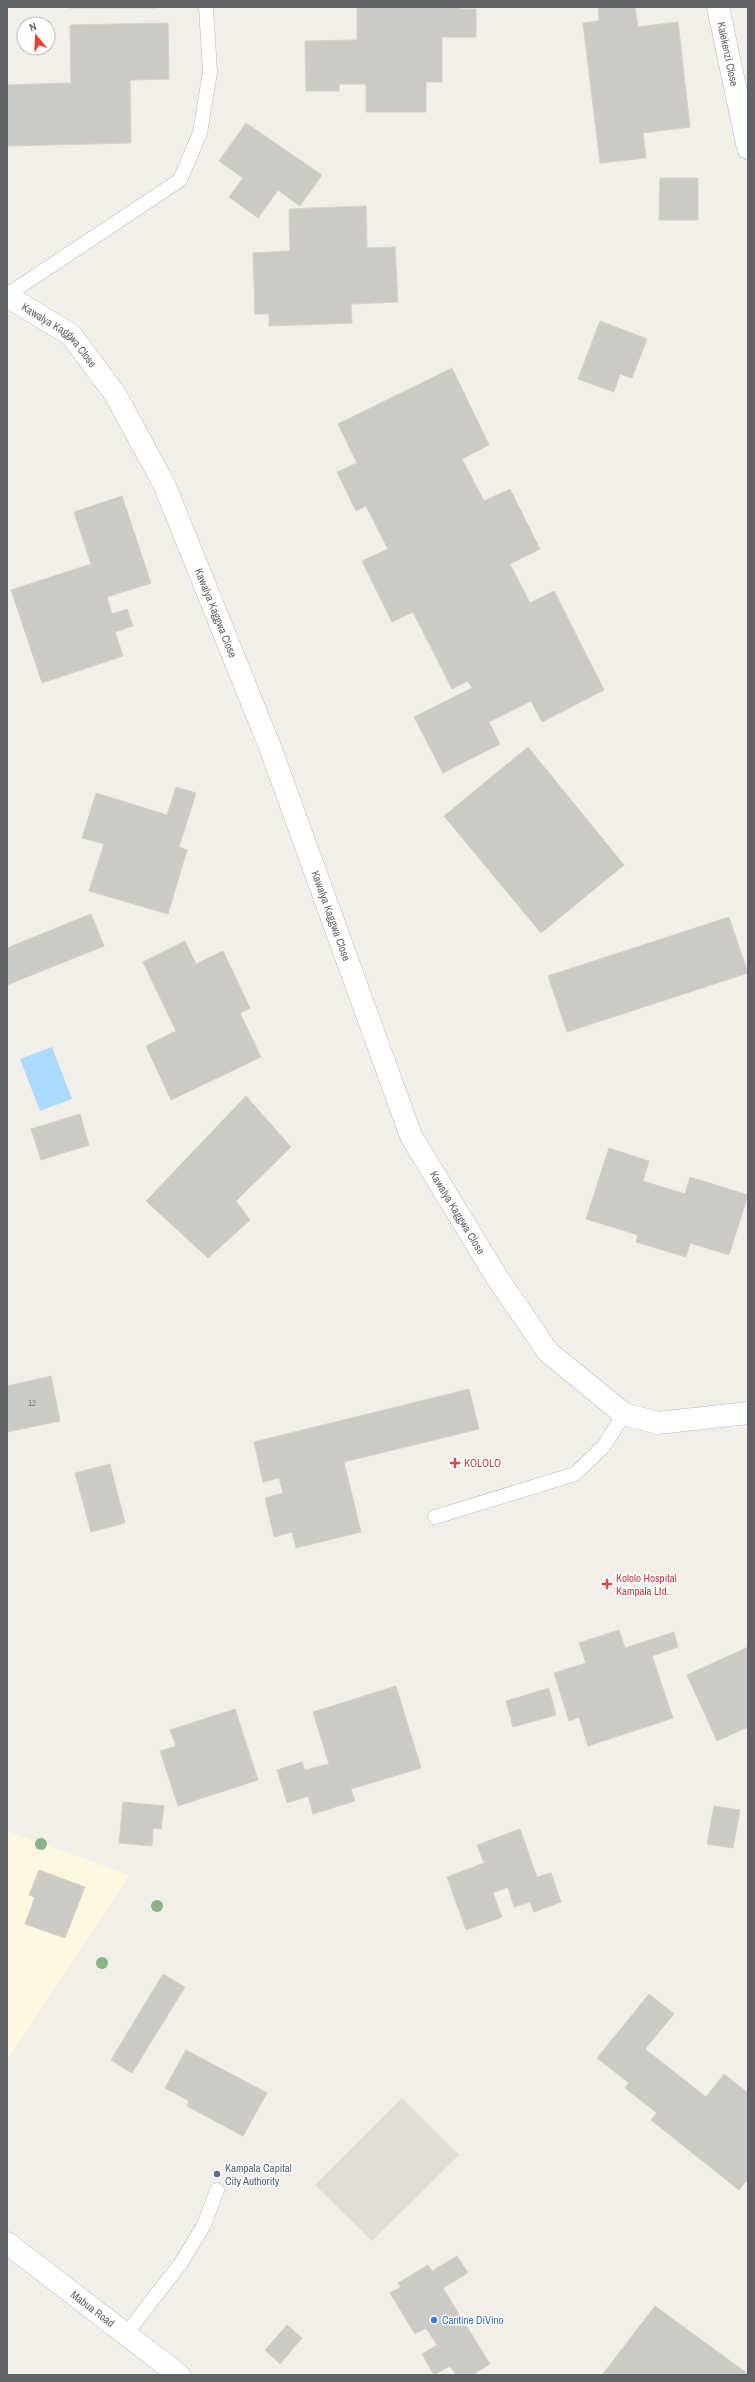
<svg xmlns="http://www.w3.org/2000/svg" width="755" height="2382" viewBox="0 0 755 2382" font-family="'Archivo Narrow',sans-serif">
<style>
.commercial{fill:#fef7e0}
.education{fill:#e1ded6}
.water{fill:#aadaff}
.building{fill:#cccac5;stroke:#d6d1c6}
.lines{fill:none;stroke-linecap:round;stroke-linejoin:round}
.lane-casing{stroke:#b5b8bc;stroke-width:15}
.street-casing{stroke:#b5b8bc;stroke-width:23}
.lane{stroke:#fff;stroke-width:14}
.street{stroke:#fff;stroke-width:22}
.tree{fill:#89b387}
.health-dot{fill:#e0444e;stroke:#fff;stroke-width:1.5}
.service-dot{fill:#5c6f8a;stroke:#fff;stroke-width:1.5}
.shop-dot{fill:#3f7fe0;stroke:#fff;stroke-width:1.5}
.labels{text-anchor:middle;stroke-width:3;stroke-linejoin:round;paint-order:stroke}
.number-label{font-size:9px;fill:#7a7d7f}
.street-label{font-size:11px;fill:#5f6368;stroke:#fff}
.health-label{font-size:11px;fill:#be3a42;stroke:#fff;text-anchor:start}
.service-label{font-size:11px;fill:#4e5e75;stroke:#fff;text-anchor:start}
.shop-label{font-size:11px;fill:#366cbe;stroke:#fff;text-anchor:start}
</style>
<rect width="100%" height="100%" fill="#f1efe8"/>
<!-- commercial -->
<polygon class="commercial" points="7,1831 129,1875 7,2061"/>
<!-- education -->
<polygon class="education" points="402,2098 459,2155 372,2241 315,2185"/>
<!-- water -->
<polygon class="water" points="52,1047 72,1099 40,1111 20,1059"/>
<!-- building -->
<g class="building">
<rect x="70" y="7" width="86" height="1"/>
<polygon points="357,7 461,7 461,9 476,9 476,37 442,37 442,82 426,82 426,112 366,112 366,84 339,84 339,91 306,91 305,41 357,40"/>
<polygon points="598,7 635,7 638,27 678,22 690,127 643,133 646,158 600,163 583,23 599,21"/>
<polygon points="168,23 169,79 130,80 131,143 7,146 7,85 71,83 70,25"/>
<polygon points="246,123 322,175 300,206 278,190 258,218 229,197 243,178 219,161"/>
<polygon points="660,178 698,178 698,220 659,220"/>
<polygon points="366,206 367,248 395,247 398,302 351,304 352,323 269,326 269,314 255,314 253,253 290,251 289,209"/>
<polygon points="600,321 647,339 632,378 620,374 614,392 578,379"/>
<polygon points="452,368 489,445 462,459 484,501 510,489 540,549 510,564 530,603 554,591 604,690 542,722 531,701 489,722 500,744 443,773 414,717 472,688 468,681 452,689 413,612 392,622 362,561 388,549 366,506 356,511 337,472 357,463 338,424"/>
<polygon points="122,496 151,583 107,597 112,614 127,609 133,626 115,632 123,656 42,683 11,590 91,564 74,512"/>
<polygon points="528,747 624,865 541,933 444,816"/>
<polygon points="176,787 196,793 179,847 187,850 168,914 89,891 104,844 82,838 96,793 167,815"/>
<polygon points="91,914 104,946 7,985 7,948"/>
<polygon points="729,917 748,973 567,1032 548,976"/>
<polygon points="185,941 196,964 223,951 250,1008 240,1013 261,1057 171,1100 146,1046 176,1031 143,962"/>
<polygon points="246,1096 291,1147 236,1201 250,1220 208,1258 146,1201"/>
<polygon points="80,1114 89,1145 41,1160 31,1129"/>
<polygon points="609,1148 649,1161 643,1181 685,1194 690,1177 748,1195 729,1255 690,1243 686,1257 636,1242 638,1235 586,1219"/>
<polygon points="51,1376 60,1421 7,1432 7,1386"/>
<polygon points="469,1389 479,1429 344,1462 361,1532 296,1548 292,1532 274,1537 265,1498 283,1493 279,1478 263,1482 254,1442"/>
<polygon points="110,1464 125,1523 91,1532 75,1473"/>
<polygon points="619,1630 625,1648 674,1632 678,1647 652,1656 673,1718 588,1746 579,1717 569,1721 554,1673 586,1663 579,1643"/>
<polygon points="748,1647 748,1727 717,1741 687,1675"/>
<polygon points="396,1686 421,1768 351,1789 355,1801 313,1814 308,1796 287,1803 277,1770 302,1762 305,1770 329,1764 313,1712"/>
<polygon points="549,1688 556,1715 513,1727 506,1701"/>
<polygon points="235,1709 258,1780 178,1806 160,1751 176,1746 170,1730"/>
<polygon points="123,1802 164,1806 161,1829 153,1828 152,1846 119,1843"/>
<polygon points="714,1806 740,1810 733,1848 707,1844"/>
<polygon points="520,1829 537,1877 551,1873 561,1902 534,1912 530,1902 514,1907 508,1887 493,1893 502,1917 466,1930 447,1877 484,1863 477,1845"/>
<polygon points="39,1870 85,1887 65,1938 25,1924 35,1897 29,1895"/>
<polygon points="163,1974 185,1987 132,2073 111,2060"/>
<polygon points="649,1994 674,2014 645,2049 706,2097 724,2074 748,2093 748,2182 746,2181 739,2190 651,2120 657,2113 625,2088 629,2083 597,2058"/>
<polygon points="186,2050 267,2093 243,2136 187,2106 189,2101 165,2088"/>
<polygon points="457,2256 468,2273 443,2288 490,2364 472,2375 456,2375 450,2366 434,2375 422,2354 437,2345 426,2328 415,2334 390,2293 401,2287 398,2283 428,2265 432,2271"/>
<polygon points="655,2306 748,2374 748,2375 602,2375"/>
<polygon points="287,2325 302,2338 280,2364 265,2350"/>
</g>
<g class="lines">
<!-- lane casing -->
<g class="lane-casing">
<g id="lane">
<polyline points="7,295 180,180 200,133 210,72 206,7"/>
<polyline points="435,1517 575,1474 604,1446 624,1414"/>
<polyline points="126,2334 181,2263 204,2225 217,2190"/>
</g>
</g>
<!-- street casing -->
<g class="street-casing">
<g id="street">
<path id="s1" d="M718,7L748,148"/>
<path id="s2" d="M7,296L71,335L115,394L164,484L270,747L411,1136L496,1276L548,1352L624,1414L658,1423L748,1413"/>
<path id="s3" d="M7,2243L179,2375"/>
</g>
</g>
<!-- lane -->
<use href="#lane" class="lane"/>
<!-- street -->
<use href="#street" class="street"/>
</g>
<!-- trees -->
<g class="tree">
<circle cx="41" cy="1844" r="6"/>
<circle cx="157" cy="1906" r="6"/>
<circle cx="102" cy="1963" r="6"/>
</g>
<!-- markers -->
<g class="health-dot">
<path d="M453 1457h4v4h4v4h-4v4h-4v-4h-4v-4h4z"/>
<path d="M605 1578h4v4h4v4h-4v4h-4v-4h-4v-4h4z"/>
</g>
<circle class="service-dot" cx="217" cy="2174" r="4"/>
<circle class="shop-dot" cx="434" cy="2320" r="4"/>
<g class="labels">
<!-- number labels -->
<g class="number-label">
<text x="32" y="1406">12</text>
</g>
<!-- street labels -->
<g class="street-label">
<text dy="4" stroke="none"><textPath href="#s1" startOffset="48">Kalekenzi Close</textPath></text>
<text dy="4" stroke="none"><textPath href="#s2" startOffset="66">Kawalya Kaggwa Close</textPath></text>
<text dy="4" stroke="none"><textPath href="#s2" startOffset="390">Kawalya Kaggwa Close</textPath></text>
<text dy="4" stroke="none"><textPath href="#s2" startOffset="714">Kawalya Kaggwa Close</textPath></text>
<text dy="4" stroke="none"><textPath href="#s2" startOffset="1038">Kawalya Kaggwa Close</textPath></text>
<text dy="4" stroke="none"><textPath href="#s3" startOffset="108">Mabua Road</textPath></text>
</g>
<!-- health labels -->
<g class="health-label">
<text x="464" y="1467">KOLOLO</text>
<text x="616" y="1582">Kololo Hospital<tspan x="616" dy="13">Kampala Ltd.</tspan></text>
</g>
<!-- service labels -->
<g class="service-label">
<text x="225" y="2172">Kampala Capital<tspan x="225" dy="13">City Authority</tspan></text>
</g>
<!-- shop labels -->
<g class="shop-label">
<text x="442" y="2324">Cantine DiVino</text>
</g>
</g>
<!-- border -->
<rect width="755" height="2382" fill="none" stroke="#5f6368" stroke-width="16"/>
<!-- north arrow -->
<g transform="translate(36 36) rotate(341)"><circle r="19" fill="#ffffff" stroke="#bfc1c3"/>
<path d="M0-3L7 15L0 10L-7 15Z" fill="#ea4335"/>
<text y="-6" font-size="11" font-weight="bold" text-anchor="middle" fill="#5f6368">N</text>
</g>
</svg>
